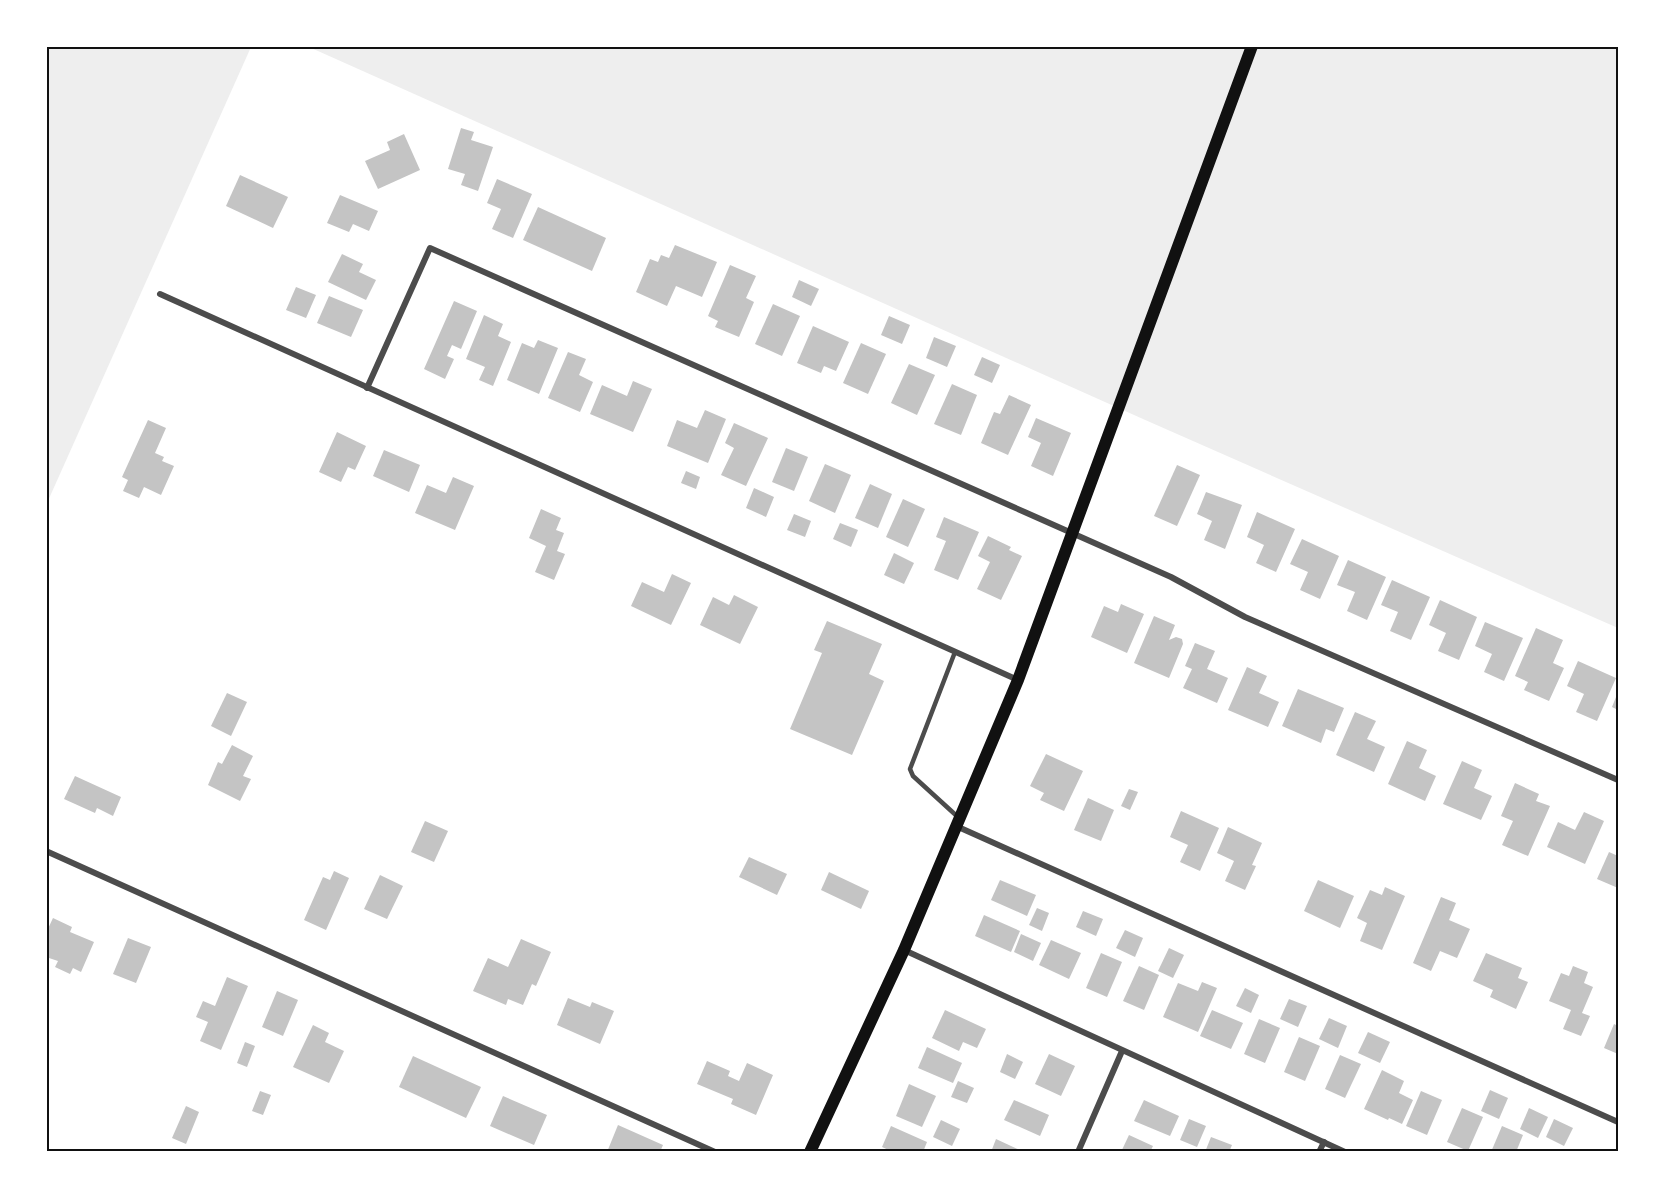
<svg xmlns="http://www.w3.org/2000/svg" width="1665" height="1198" viewBox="0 0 1665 1198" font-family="Inter,sans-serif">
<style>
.green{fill:#eee}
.building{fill:#c4c4c4}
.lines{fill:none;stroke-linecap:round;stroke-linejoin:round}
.service{stroke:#4c4c4c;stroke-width:4.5}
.minor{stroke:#4c4c4c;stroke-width:6}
.secondary{stroke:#111;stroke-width:12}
.neatline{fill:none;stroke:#111;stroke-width:2}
</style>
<rect width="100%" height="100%" fill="#fff"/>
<!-- green -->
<g class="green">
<polygon points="47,46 251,47 47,503 46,47"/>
<polygon points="309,47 1618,47 1618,628 1143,419"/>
</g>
<!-- building -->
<g class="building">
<polygon points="461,128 474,132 471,140 493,147 478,191 461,185 465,174 448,169"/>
<polygon points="404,134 420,170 378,189 365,161 390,150 387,142"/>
<polygon points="240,175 288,197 273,228 226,206"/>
<polygon points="497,179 532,194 513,238 492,229 501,209 487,203"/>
<polygon points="340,195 378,211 369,231 353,224 349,232 327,223"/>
<polygon points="538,207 606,238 592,271 523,240"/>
<polygon points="675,245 717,262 702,297 676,286 667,306 636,292 650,259 658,262 661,255 669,258"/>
<polygon points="342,254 363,264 359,272 376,280 366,300 328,282"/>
<polygon points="730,265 756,276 746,298 754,302 739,337 715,327 718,321 708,316"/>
<polygon points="799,280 819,289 811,306 792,297"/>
<polygon points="296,287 316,295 306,318 286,310"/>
<polygon points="329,296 363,310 351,337 317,323"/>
<polygon points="454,301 477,311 461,349 452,345 447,356 454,359 445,379 424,369"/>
<polygon points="773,304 800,316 782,356 755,344"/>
<polygon points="484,315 503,324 498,336 511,342 493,386 479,380 485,367 466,359"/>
<polygon points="889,316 910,325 902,344 881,335"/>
<polygon points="813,326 849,342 836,371 824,366 821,373 797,363"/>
<polygon points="934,337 956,346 947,367 926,358"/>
<polygon points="538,340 558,348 539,394 507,380 522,343 534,348"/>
<polygon points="861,343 886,354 868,394 843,383"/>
<polygon points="568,352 586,359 579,375 593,382 580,412 548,398"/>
<polygon points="982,357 1000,365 992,383 974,375"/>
<polygon points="909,364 935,375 917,415 891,403"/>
<polygon points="633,381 652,389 633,432 590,414 602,385 627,396"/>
<polygon points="952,384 977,395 961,435 934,424"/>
<polygon points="1009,395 1031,405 1008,455 981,443 994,412 1000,414"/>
<polygon points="705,410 726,419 708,463 667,446 677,420 697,428"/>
<polygon points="1036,418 1071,433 1053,476 1031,466 1041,443 1028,437"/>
<polygon points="148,420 166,428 155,453 164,457 162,461 174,466 161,495 144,487 139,498 123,491 128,480 122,477"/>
<polygon points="734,423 768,438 746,486 721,475 734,448 725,443"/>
<polygon points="337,432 366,446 355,470 348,467 341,482 319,472"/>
<polygon points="786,448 808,457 794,491 772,482"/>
<polygon points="384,450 420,465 409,492 373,476"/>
<polygon points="825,464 851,475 835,513 809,501"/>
<polygon points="1177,465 1200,475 1177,526 1154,516"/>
<polygon points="686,471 700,477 696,489 681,483"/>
<polygon points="453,477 474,486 455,530 415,513 427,485 446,493"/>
<polygon points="870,484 892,494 878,528 855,518"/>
<polygon points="754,488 774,497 766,517 746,508"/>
<polygon points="1206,492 1242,505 1225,549 1204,540 1212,521 1197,514"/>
<polygon points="903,499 925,509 908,547 886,537"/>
<polygon points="541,509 561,518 556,530 564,533 557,551 565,554 554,580 535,572 546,546 529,538"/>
<polygon points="1257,512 1295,529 1276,572 1256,563 1264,545 1247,537"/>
<polygon points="794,514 811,521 805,537 787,530"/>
<polygon points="944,517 979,532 958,580 934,570 946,541 936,537"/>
<polygon points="840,523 858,530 851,547 833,539"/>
<polygon points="988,536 1011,547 1009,550 1022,556 1001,600 977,589 990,562 978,556"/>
<polygon points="1302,539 1339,556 1320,599 1300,590 1308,572 1290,564"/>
<polygon points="894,553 914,563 904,584 884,575"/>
<polygon points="1348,560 1386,577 1367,620 1347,611 1355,592 1337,585"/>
<polygon points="672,574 691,583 671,625 631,606 642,582 664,592"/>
<polygon points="1392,580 1430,597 1411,640 1390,631 1398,612 1381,605"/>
<polygon points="734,595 758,607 740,644 700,625 713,597 729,605"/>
<polygon points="1440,600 1477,617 1459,660 1438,651 1446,633 1429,625"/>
<polygon points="1121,604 1144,614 1127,653 1091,637 1104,606 1118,612"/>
<polygon points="1154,616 1175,625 1169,640 1176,637 1182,639 1183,644 1169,678 1134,663"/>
<polygon points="827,621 882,644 869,674 884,681 852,755 790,729 822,653 814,650"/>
<polygon points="1485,622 1523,638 1504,681 1484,672 1492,654 1475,646"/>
<polygon points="1536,628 1563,640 1553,663 1564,668 1549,701 1524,690 1528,682 1515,676"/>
<polygon points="1195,643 1215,651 1207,669 1228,678 1217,703 1183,688 1192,669 1185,666"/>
<polygon points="1578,661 1616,678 1597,721 1576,712 1584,694 1567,686"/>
<polygon points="1247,667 1267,676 1259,693 1279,702 1268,727 1228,710"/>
<polygon points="1298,689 1344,708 1334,732 1326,729 1321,743 1282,726"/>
<polygon points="1618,692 1618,710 1612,707"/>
<polygon points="227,693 247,702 231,736 211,726"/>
<polygon points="1355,712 1376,721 1367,739 1385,747 1374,772 1336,755"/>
<polygon points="1407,741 1427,750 1419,768 1436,776 1425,801 1388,784"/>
<polygon points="232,745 253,756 243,776 251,779 240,801 208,785 218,762 222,764"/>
<polygon points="1046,754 1083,771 1064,811 1040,800 1044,793 1030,786"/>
<polygon points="1462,761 1482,770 1474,788 1492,796 1481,820 1443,804"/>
<polygon points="75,776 121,797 113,816 97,808 95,813 64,799"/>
<polygon points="1515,783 1539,794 1536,801 1550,806 1528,856 1502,845 1513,821 1501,816"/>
<polygon points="1129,789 1138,792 1130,810 1121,806"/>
<polygon points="1088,798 1114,810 1101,841 1074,830"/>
<polygon points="1181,811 1219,828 1200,871 1180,862 1188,845 1170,837"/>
<polygon points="1584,812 1604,821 1585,864 1547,847 1558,822 1575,830"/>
<polygon points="425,821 448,831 434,862 411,852"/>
<polygon points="1228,827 1262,843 1252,865 1256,866 1245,890 1225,881 1234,861 1217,853"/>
<polygon points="1609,852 1618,856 1618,888 1597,879"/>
<polygon points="749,857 787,874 777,895 739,877"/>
<polygon points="334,871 349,878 326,930 304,920 323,877 330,880"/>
<polygon points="829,872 869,891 861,909 821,890"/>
<polygon points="380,875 403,886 387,919 364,909"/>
<polygon points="1000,880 1036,895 1027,916 991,900"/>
<polygon points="1318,880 1354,896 1340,928 1304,911"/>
<polygon points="1385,887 1405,896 1382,950 1360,941 1367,923 1357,918 1370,890 1382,895"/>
<polygon points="1441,897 1456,903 1449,920 1470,929 1457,958 1440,951 1431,971 1413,963"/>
<polygon points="1037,908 1049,913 1042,931 1029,925"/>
<polygon points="1083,911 1103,919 1096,936 1076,927"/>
<polygon points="984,915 1020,931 1011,952 975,936"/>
<polygon points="53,918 72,927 70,932 94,942 81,972 73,968 70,974 55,967 58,961 46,957 46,933"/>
<polygon points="1125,930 1143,938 1135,957 1116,948"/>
<polygon points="1021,934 1041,943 1033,961 1014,952"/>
<polygon points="128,938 151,947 136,983 113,974"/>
<polygon points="521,939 551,952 536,986 532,984 523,1005 508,999 506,1005 473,991 488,958 508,967"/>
<polygon points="1051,940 1081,953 1069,979 1039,965"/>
<polygon points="1169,948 1184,955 1173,978 1158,971"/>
<polygon points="1101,953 1122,962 1107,997 1086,988"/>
<polygon points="1486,953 1522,968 1518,978 1528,982 1516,1009 1490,997 1493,990 1473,981"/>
<polygon points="1139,966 1159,975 1144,1010 1123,1001"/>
<polygon points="1573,966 1588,972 1584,983 1593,987 1582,1013 1590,1016 1581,1036 1563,1029 1571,1010 1549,1001 1561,973 1569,976"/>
<polygon points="227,977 248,986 221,1050 200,1041 208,1022 196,1017 203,1001 215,1006"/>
<polygon points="1202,982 1217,988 1198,1032 1163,1017 1178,983 1198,991"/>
<polygon points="1245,988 1259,995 1251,1013 1236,1006"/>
<polygon points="277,991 298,1000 283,1036 262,1027"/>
<polygon points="568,998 590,1007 592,1002 614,1011 600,1044 557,1025"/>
<polygon points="1289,999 1307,1006 1298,1027 1280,1019"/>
<polygon points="945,1010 986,1029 977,1048 963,1042 959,1051 932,1038"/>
<polygon points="1212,1010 1243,1023 1231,1049 1200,1036"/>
<polygon points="1329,1018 1347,1026 1338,1048 1319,1039"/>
<polygon points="1259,1019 1280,1028 1265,1063 1244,1054"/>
<polygon points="1614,1024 1618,1026 1618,1054 1604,1048"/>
<polygon points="313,1025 329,1033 325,1042 344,1051 329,1083 293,1067"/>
<polygon points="1368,1032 1390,1042 1380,1063 1358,1053"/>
<polygon points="1299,1037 1320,1046 1305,1081 1284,1072"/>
<polygon points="245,1042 255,1046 247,1067 237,1063"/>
<polygon points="927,1047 962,1063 953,1083 918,1068"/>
<polygon points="1007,1054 1023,1062 1015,1079 1000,1072"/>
<polygon points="1049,1054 1075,1066 1061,1096 1035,1084"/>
<polygon points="1340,1055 1361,1064 1345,1098 1325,1089"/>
<polygon points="413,1056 481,1087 466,1118 399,1087"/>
<polygon points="707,1061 730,1071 728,1076 739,1081 747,1063 773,1075 756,1115 731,1104 733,1099 697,1084"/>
<polygon points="1382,1070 1404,1081 1399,1093 1413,1100 1402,1124 1389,1118 1388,1120 1364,1109"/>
<polygon points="958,1081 974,1088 967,1103 951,1097"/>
<polygon points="909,1084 936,1096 922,1127 896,1116"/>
<polygon points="1490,1090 1508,1098 1499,1119 1481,1111"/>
<polygon points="260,1091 271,1095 263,1115 252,1111"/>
<polygon points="1421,1091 1442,1100 1427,1135 1406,1126"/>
<polygon points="503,1096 547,1115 534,1145 490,1126"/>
<polygon points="1014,1100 1049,1115 1040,1136 1004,1120"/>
<polygon points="1144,1100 1179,1116 1170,1136 1134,1121"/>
<polygon points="186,1106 199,1112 186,1144 172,1138"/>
<polygon points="1462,1108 1483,1117 1468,1151 1447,1142"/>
<polygon points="1529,1108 1548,1117 1538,1138 1520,1129"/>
<polygon points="1189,1119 1206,1126 1197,1147 1180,1140"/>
<polygon points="1554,1119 1573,1128 1564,1146 1546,1137"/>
<polygon points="941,1120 960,1129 952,1146 933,1137"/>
<polygon points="618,1125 663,1145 660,1152 607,1152"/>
<polygon points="891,1126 927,1142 923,1152 893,1152 882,1147"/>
<polygon points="1502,1126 1523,1135 1516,1152 1491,1152"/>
<polygon points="1129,1135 1153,1146 1150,1152 1121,1152"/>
<polygon points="1211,1137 1232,1145 1229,1152 1205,1152"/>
<polygon points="996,1139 1024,1152 991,1152"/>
</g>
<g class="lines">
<!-- service -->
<polyline class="service" points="955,652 910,769 913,776 959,818"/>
<!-- minor -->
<g class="minor">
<polyline points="160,294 1018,680"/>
<polyline points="367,388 430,248 1171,577 1245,617 1618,780"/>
<polyline points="956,826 1618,1122"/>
<polyline points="46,851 715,1152"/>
<polyline points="904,950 1345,1152"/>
<polyline points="1078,1152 1122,1051"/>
<polyline points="1319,1152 1324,1142"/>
</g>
<!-- secondary -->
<polyline class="secondary" points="810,1152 904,950 1018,680 1252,46"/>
</g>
<!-- border -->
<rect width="1665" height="1198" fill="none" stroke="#ffffff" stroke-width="96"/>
<rect x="48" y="48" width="1569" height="1102" class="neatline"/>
</svg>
